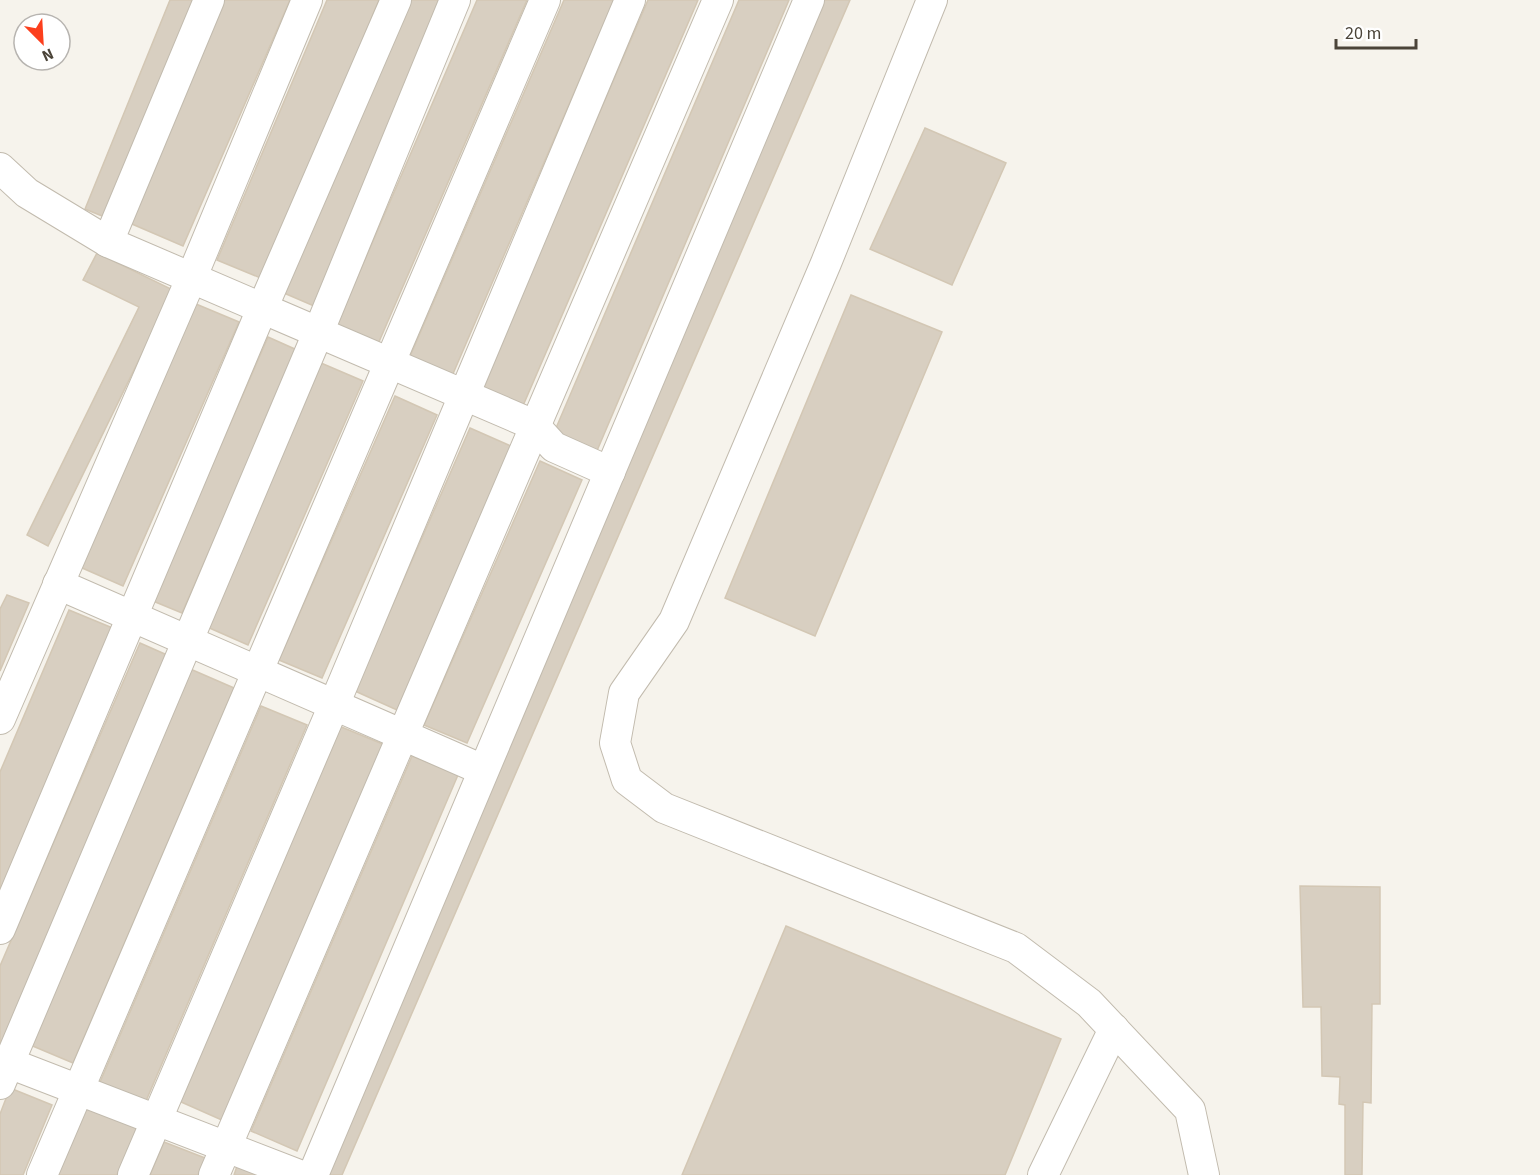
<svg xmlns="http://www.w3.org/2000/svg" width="1540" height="1175" viewBox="0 0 1540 1175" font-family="'Source Sans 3',sans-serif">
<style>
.building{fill:#d8cfc1;stroke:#d3c7b4;stroke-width:1.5}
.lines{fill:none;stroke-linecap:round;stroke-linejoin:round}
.minor-casing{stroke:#c2bbae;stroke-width:32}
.minor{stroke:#fff;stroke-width:30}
</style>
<rect width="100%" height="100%" fill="#f6f3ec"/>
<!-- building -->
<g class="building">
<polygon points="170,0 196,0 107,218 85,209"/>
<polygon points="222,0 290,0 183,246 125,221"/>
<polygon points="327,0 379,0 263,279 217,260"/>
<polygon points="407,0 443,0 314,306 284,293"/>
<polygon points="477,0 527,0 378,344 335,329"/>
<polygon points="564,0 614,0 452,376 408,361"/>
<polygon points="648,0 698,0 522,408 479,393"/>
<polygon points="739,0 789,0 596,453 553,435"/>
<polygon points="821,0 850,0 342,1175 324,1175"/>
<polygon points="925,128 1006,163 952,285 870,249"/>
<polygon points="97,253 173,290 48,546 27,535 139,307 83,280"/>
<polygon points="851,295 942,332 815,636 725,598"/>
<polygon points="196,304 239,322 123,586 80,567"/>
<polygon points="268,337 297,350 182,613 153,601"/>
<polygon points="321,363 363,381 248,645 205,626"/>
<polygon points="395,396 437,415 322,678 279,660"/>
<polygon points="470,428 513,447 397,710 355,691"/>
<polygon points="540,461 582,480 467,743 424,725"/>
<polygon points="7,595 29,603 0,671 0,609"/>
<polygon points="69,610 115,629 0,900 0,772"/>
<polygon points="140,643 167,655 0,1050 0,966"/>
<polygon points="188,668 234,688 73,1063 28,1044"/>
<polygon points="261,706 307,725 146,1101 100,1082"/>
<polygon points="339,726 385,745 224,1121 179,1101"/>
<polygon points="412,756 458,775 297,1151 251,1131"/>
<polygon points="1300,886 1380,887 1380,1004 1372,1004 1371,1103 1363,1102 1362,1175 1345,1175 1345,1105 1339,1104 1340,1077 1322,1076 1321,1007 1303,1007"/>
<polygon points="786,926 1061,1039 1005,1175 682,1175"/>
<polygon points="10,1088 52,1105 23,1175 0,1175 0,1114"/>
<polygon points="86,1107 137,1128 117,1175 57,1175"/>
<polygon points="164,1142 205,1158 198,1175 150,1175"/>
<polygon points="237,1166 260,1175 234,1175"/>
</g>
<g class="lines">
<!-- minor casing -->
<g class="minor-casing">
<g id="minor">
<polyline points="209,0 108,242 534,425 554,447 610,472"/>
<polyline points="932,0 826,263 674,621 624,693 615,743 627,780 664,808 1016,948 1089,1003 1190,1110 1204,1175"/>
<polyline points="0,168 27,193 108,242"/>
<polyline points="58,584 483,770"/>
<polyline points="0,719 191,279 307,0"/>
<polyline points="0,929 262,309 396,0"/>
<polyline points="9,1063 299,1175"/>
<polyline points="0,1084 318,333 455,0"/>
<polyline points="42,1175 545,0"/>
<polyline points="133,1175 334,705 630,0"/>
<polyline points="214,1175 718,0"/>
<polyline points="313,1175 809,0"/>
<polyline points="1043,1175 1114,1029"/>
</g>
</g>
<!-- minor -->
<use href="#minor" class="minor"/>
</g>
<!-- north arrow -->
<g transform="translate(42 42) rotate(156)"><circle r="28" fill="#ffffff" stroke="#b7b4b0" stroke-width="1.5"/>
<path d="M0-4.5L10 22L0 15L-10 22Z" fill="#fc3f1d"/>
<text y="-9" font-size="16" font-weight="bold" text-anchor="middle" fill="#4b4439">N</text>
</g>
<!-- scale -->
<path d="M1336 39v9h80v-9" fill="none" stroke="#4b4439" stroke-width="3"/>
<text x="1345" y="39" font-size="18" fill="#4b4439" stroke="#ffffff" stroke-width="4.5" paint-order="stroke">20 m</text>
</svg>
